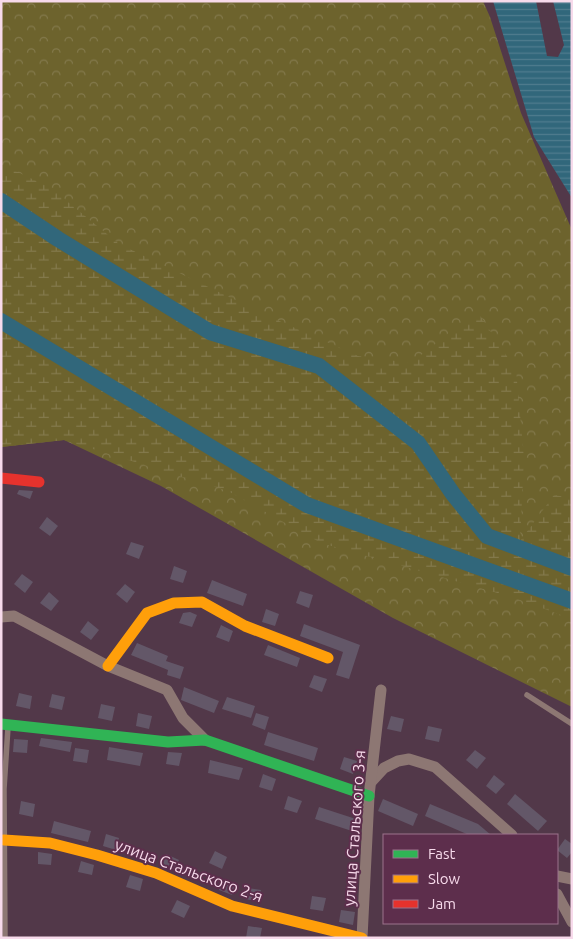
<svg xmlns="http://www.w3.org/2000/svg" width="573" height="939" viewBox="0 0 573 939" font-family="Ubuntu,sans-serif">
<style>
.forest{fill:url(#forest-crowns)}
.wetland{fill:url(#wetland-marsh)}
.water{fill:url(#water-rules)}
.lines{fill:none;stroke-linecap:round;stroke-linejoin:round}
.river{stroke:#31677b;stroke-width:16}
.building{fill:#635768}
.lane{stroke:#8d7773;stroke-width:5.5}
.street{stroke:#8d7773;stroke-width:11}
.fast{stroke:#30b455;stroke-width:11}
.slow{stroke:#ff9f0a;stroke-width:11}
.jam{stroke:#e5322d;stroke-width:11}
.labels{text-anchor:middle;stroke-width:4;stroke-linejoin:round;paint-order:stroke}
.street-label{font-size:16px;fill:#f7daeb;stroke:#5d2e4c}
</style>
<defs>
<pattern id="forest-crowns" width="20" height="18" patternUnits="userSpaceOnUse" patternTransform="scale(1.25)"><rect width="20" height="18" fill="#6d632d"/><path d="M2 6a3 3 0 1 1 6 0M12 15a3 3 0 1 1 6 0" fill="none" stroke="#83794c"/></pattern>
<pattern id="wetland-marsh" width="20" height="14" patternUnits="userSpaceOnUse" patternTransform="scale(1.25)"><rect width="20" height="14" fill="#6d632d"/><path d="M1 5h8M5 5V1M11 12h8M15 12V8" fill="none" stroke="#83794c"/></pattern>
<pattern id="water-rules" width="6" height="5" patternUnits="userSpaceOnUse" patternTransform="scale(1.25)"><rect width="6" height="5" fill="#31677b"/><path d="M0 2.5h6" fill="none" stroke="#507c8e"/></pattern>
</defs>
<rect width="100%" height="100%" fill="#523849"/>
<!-- forest -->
<polygon class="forest" points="1,1 483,1 490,17 521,113 572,230 572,707 393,618 161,486 64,440 1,447"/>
<!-- wetland -->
<polygon class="wetland" points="1,164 51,188 119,244 277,320 358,356 411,363 477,311 516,370 524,458 520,541 554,495 572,498 572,619 512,597 321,543 228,491 64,440 1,447"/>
<!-- water -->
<polygon class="water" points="493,1 536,1 547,56 558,57 564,45 553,1 572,1 572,198 534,137"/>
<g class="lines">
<!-- river -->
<g class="river">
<polyline points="1,201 58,239 210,332 319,366 418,443 453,494 487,536 572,568"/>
<polyline points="1,321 307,505 572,601"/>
</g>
</g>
<!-- building -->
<g class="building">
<polygon points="19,490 33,491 30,499 17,494"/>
<polygon points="47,517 58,526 50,536 39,528"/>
<polygon points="131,542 144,546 139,559 126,554"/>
<polygon points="174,566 187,571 183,583 170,579"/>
<polygon points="22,574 33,582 25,593 14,584"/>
<polygon points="212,580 247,594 243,606 207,593"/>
<polygon points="125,584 135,592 127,603 116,594"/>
<polygon points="300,591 313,595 309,608 296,603"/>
<polygon points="49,592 59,601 51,611 40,603"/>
<polygon points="266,609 279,614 275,626 262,622"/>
<polygon points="190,612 197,615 192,627 179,623 183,613"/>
<polygon points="88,621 99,630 91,640 80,632"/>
<polygon points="304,624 360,645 349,679 336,675 343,652 300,636"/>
<polygon points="221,625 233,631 229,642 216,637"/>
<polygon points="137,643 168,656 166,661 184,667 180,679 167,675 168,670 131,655"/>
<polygon points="268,645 300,658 297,667 264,655"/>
<polygon points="314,675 327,679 322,692 309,687"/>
<polygon points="184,687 219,701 214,713 181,700"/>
<polygon points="19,693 32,696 30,709 16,706"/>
<polygon points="52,694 65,697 62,710 49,707"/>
<polygon points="227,697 255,706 251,718 222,709"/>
<polygon points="101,704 115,707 112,721 98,718"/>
<polygon points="138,713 152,716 149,729 136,726"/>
<polygon points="256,713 269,717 265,730 252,725"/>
<polygon points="391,716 404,719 401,732 387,729"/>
<polygon points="428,726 442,729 439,742 425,739"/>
<polygon points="268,732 318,748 314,761 264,745"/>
<polygon points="41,738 72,742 70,752 39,746"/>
<polygon points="14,739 28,740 27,753 13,752"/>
<polygon points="109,747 143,753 140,766 107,760"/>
<polygon points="75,748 89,750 87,763 73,761"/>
<polygon points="475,750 486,758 477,769 466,760"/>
<polygon points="168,752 182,753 179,766 166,764"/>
<polygon points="344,757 357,761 353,774 340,769"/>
<polygon points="210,760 243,768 239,780 208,773"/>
<polygon points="263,774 276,779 272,791 259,787"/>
<polygon points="494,775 505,784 496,794 486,786"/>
<polygon points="515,794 547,821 538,831 507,804"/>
<polygon points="288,796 302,801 297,813 284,809"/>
<polygon points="383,799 418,814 413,826 378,811"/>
<polygon points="21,801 35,804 33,817 19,814"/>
<polygon points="430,804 478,824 491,835 469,835 425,816"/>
<polygon points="319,807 359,820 355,832 315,819"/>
<polygon points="54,821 91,831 88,842 51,833"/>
<polygon points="106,834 119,838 116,850 103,846"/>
<polygon points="565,839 572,844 572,852 567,858 557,850"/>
<polygon points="215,851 227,857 222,869 209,863"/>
<polygon points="38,852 52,854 51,865 38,864"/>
<polygon points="166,854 179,860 174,870 161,864"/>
<polygon points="81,861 94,865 92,875 78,872"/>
<polygon points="130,875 143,879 140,891 126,887"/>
<polygon points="224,879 237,884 232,895 219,890"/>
<polygon points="248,888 261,890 259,902 246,899"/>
<polygon points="312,896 326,898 323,911 310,909"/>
<polygon points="177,900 190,906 184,918 171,912"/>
<polygon points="341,910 355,912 353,925 339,922"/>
<polygon points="248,926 262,928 260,938 246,938"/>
</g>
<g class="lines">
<!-- lane -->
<g class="lane">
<polyline points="527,695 572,724"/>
<polyline points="5,938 4,789 8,727"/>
</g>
<!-- street -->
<g class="street">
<polyline points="1,617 14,616 108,666 167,690 183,718 205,740"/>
<polyline points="372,781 384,768 398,761 409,759 435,767 512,835"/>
<polyline points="557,876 572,879"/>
<polyline points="557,894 572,922"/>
<polyline points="362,938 369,796 381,690"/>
</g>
<!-- fast -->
<polyline class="fast" points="1,724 168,742 205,740 369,796"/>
<!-- slow -->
<g class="slow">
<polyline points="108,666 147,613 174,603 202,602 245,626 328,658"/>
<polyline points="4,840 50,843 97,855 156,873 232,906 362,938"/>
</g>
<!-- jam -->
<polyline class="jam" points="1,478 39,482"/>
</g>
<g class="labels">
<!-- street labels -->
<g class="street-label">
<text transform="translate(354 828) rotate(-86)" y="6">улица Стальского 3-я</text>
<text transform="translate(189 870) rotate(20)" y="6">улица Стальского 2-я</text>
</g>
</g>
<!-- border -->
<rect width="573" height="939" fill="none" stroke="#f7daeb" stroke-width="5"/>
<!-- legend -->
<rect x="383" y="834" width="175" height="90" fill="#5d2e4c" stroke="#9b738c"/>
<rect x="393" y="850" width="25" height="8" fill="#30b455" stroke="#9b738c"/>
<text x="428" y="859" font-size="15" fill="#f7daeb">Fast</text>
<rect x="393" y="875" width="25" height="8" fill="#ff9f0a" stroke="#9b738c"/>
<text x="428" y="884" font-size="15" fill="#f7daeb">Slow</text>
<rect x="393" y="900" width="25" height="8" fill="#e5322d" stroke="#9b738c"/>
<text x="428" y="909" font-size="15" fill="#f7daeb">Jam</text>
</svg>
